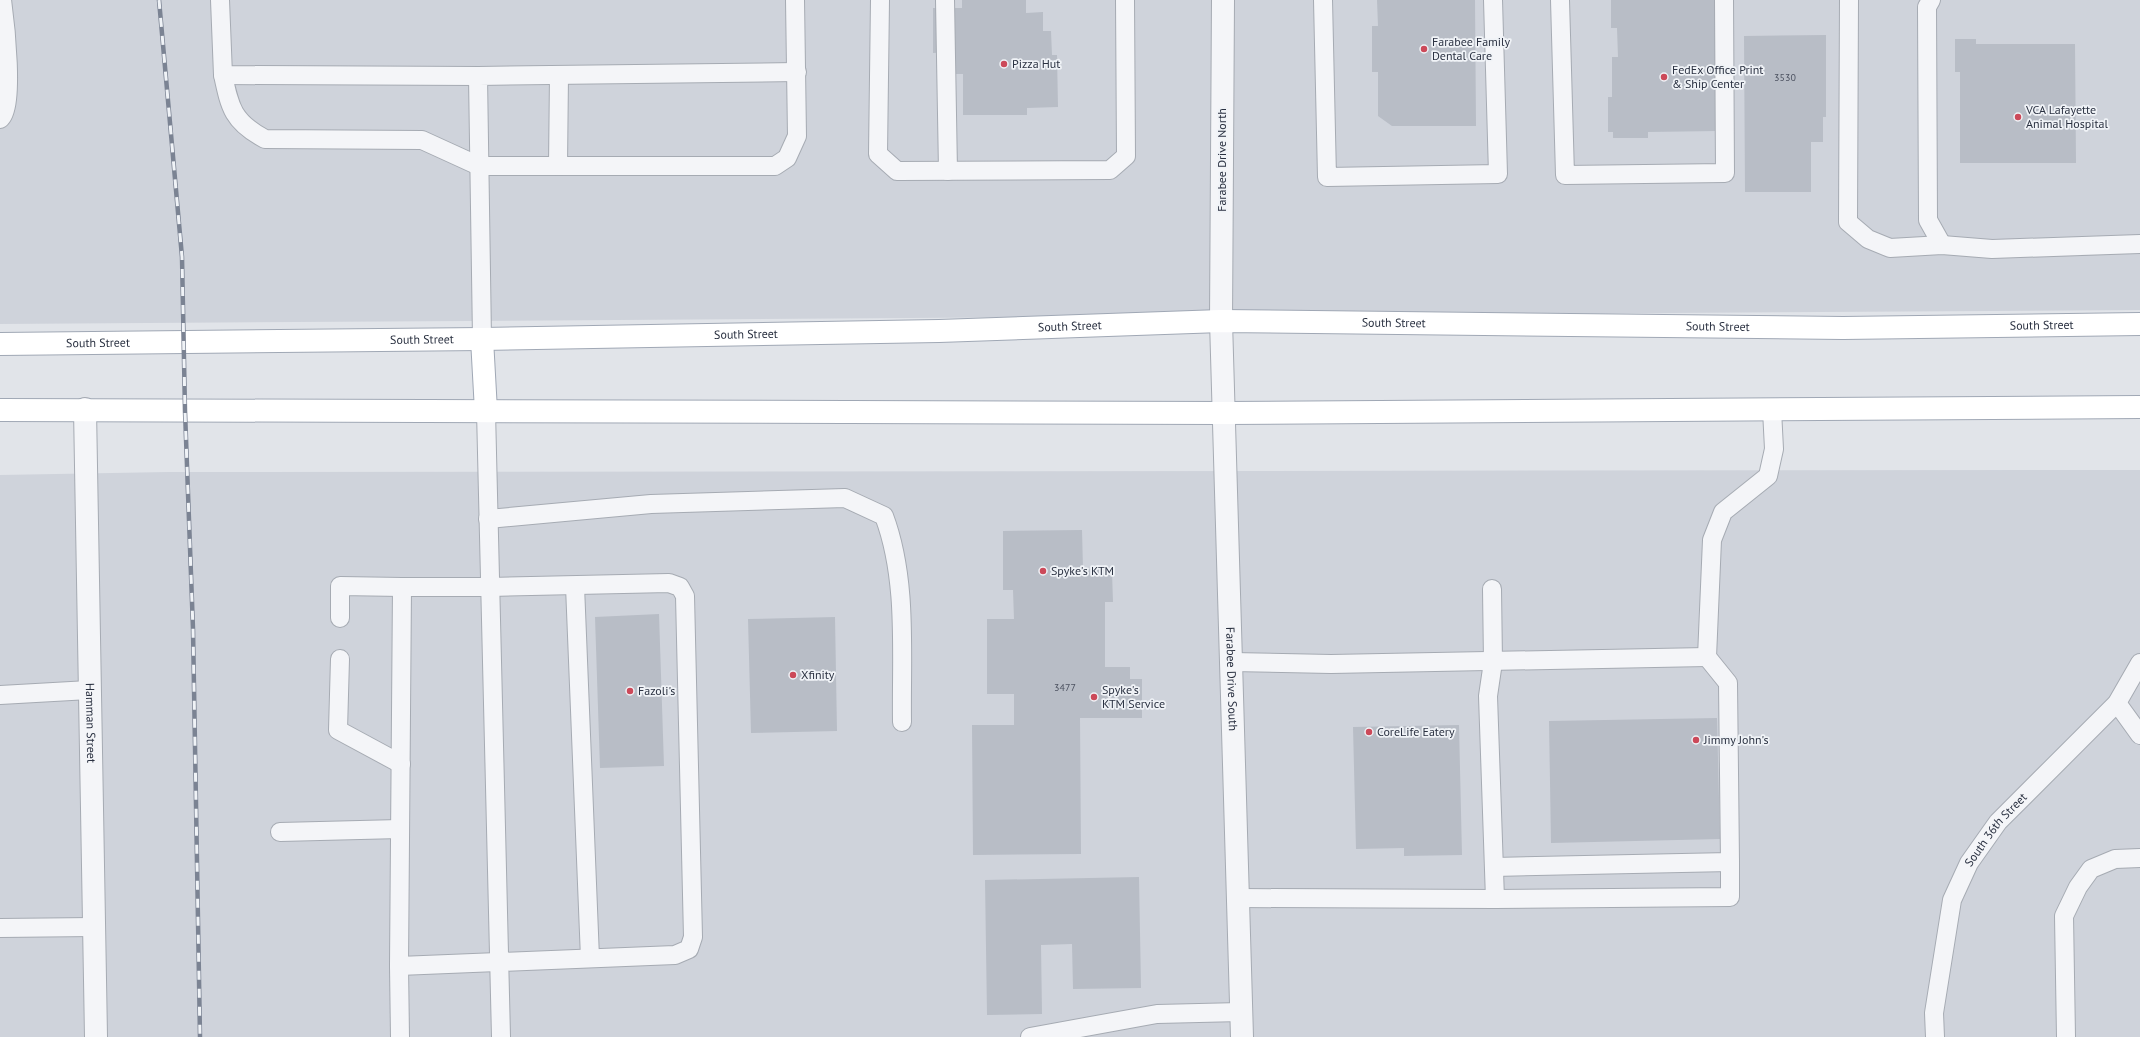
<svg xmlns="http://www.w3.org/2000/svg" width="2140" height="1037" viewBox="0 0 2140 1037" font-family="'PT Sans',sans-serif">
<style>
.built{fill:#cfd3db}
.building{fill:#b8bdc6}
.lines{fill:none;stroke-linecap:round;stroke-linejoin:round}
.lane-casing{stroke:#a6abb3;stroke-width:20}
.street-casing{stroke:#a6abb3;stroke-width:24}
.primary-casing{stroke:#a0a8b5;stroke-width:24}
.lane{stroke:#f4f5f8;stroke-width:18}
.street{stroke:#f4f5f8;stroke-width:22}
.primary{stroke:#fff;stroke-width:22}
.rail-casing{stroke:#7b8393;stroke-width:4.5}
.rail{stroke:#f0f3f7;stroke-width:3;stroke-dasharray:9;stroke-linecap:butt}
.poi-dot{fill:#cc4959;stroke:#f0f3f7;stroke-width:1.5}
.labels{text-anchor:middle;stroke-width:3.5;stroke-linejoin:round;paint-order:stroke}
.number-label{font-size:10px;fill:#4e5462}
.poi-label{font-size:12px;fill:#2a3141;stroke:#f0f3f7;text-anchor:start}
.street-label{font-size:12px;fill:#2a3141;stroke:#f0f3f7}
</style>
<rect width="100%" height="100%" fill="#e1e4e9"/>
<!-- built -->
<g class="built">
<polygon points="0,0 2140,0 2140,310 0,324"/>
<polygon points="2140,470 2140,1037 0,1037 0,475 168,472"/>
</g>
<!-- building -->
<g class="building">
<polygon points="962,0 1026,0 1026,13 1043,12 1043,31 1051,31 1052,55 1057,55 1058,107 1027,108 1027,115 963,115 963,74 952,74 952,52 933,53 933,8 962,8"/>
<polygon points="1377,0 1475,0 1476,126 1392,126 1378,116 1378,72 1372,72 1372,26 1378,26"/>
<polygon points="1611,0 1716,0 1717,131 1648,132 1648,138 1613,138 1613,132 1608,132 1608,97 1612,97 1612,57 1618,57 1617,28 1611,28"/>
<polygon points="1826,35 1826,117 1823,117 1823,142 1811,142 1811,192 1745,192 1744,36"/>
<polygon points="1955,39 1976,39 1976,44 2075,44 2076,163 1960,163 1960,72 1955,72"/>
<polygon points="1082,530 1083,569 1105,569 1105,572 1112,572 1113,602 1105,602 1105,667 1130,667 1130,679 1142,679 1142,718 1080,718 1081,854 973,855 972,725 1014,725 1014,694 987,694 987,619 1014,619 1013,590 1003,590 1003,531"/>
<polygon points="659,614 664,766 600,768 595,617"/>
<polygon points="835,617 837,731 751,733 748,619"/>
<polygon points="1717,718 1720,839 1551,843 1549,721"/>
<polygon points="1459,725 1462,855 1404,856 1404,848 1356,849 1353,727"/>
<polygon points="1139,877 1141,988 1073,989 1072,944 1041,945 1042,1014 987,1015 985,880"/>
</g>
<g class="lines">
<!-- lane casing -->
<g class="lane-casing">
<g id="lane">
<polyline points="220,0 223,75 478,76"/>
<polyline points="880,0 878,154 897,171 1110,170 1126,156 1125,0"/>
<polyline points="945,0 948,171"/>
<polyline points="1323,0 1327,177 1498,174 1493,0"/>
<polyline points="1560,0 1565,175 1725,173 1724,0"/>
<polyline points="1849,0 1848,222 1868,239 1890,248 1942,245 1992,249 2140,244"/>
<polyline points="1931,0 1927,7 1928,220 1942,245"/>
<path d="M223,75C230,108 233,122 265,139L422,140L479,166H775L787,158L797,136L795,0"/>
<path d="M0,119C15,108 5,21 2,0"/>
<polyline points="558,166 559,75"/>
<polyline points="482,339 478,76 797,72"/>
<polyline points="486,411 501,1037"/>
<path d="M488,519L651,504L845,498L884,516C908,580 901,654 902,722"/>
<polygon points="669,583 680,587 685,596 693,937 689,949 675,955 399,966 402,587 490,587"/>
<polyline points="575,586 590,958"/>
<polyline points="1492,589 1493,662 1488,696 1495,899"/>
<polyline points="340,618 340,586 402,587"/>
<polyline points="340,659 338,730 401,764"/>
<polyline points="1232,662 1331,664 1707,657"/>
<polyline points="0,695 89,690"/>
<polyline points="2117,703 2140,735"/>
<polyline points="280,832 400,829"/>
<polyline points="1494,867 1730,862 1728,683 1707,657 1712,540 1723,512 1768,476 1774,449 1772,410"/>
<polyline points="1238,898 1495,899 1730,897 1730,862"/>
<polyline points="0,928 93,927"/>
<polyline points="399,966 400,1037"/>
<polyline points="1030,1037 1157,1014 1241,1012"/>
<path id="s1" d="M1935,1037L1934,1013L1952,900L1969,863L1998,822L2117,703L2140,663"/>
<polyline points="2066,1037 2064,916 2078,887 2091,869 2115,859 2140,858"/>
</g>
</g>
<!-- street casing -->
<g class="street-casing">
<g id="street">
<path id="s2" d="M1223,0L1221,321L1242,1037"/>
<path id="s3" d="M85,409L96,1037"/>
</g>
</g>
<!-- primary casing -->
<g class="primary-casing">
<g id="primary">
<polyline points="482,339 486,411"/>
<path id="s4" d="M0,344L482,339L939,331L1221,321L1843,328L2140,324"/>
<polyline points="0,410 1225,413 2140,407"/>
</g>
</g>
<!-- lane -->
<use href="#lane" class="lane"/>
<!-- street -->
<use href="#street" class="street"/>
<!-- primary -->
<use href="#primary" class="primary"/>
<!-- rail casing -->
<g class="rail-casing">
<polyline id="rail" points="159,0 182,257 185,411 193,629 200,1037"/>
</g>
<!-- rail -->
<use href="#rail" class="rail"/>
</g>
<!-- markers -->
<g class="poi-dot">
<circle cx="1424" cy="49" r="4"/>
<circle cx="1004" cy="64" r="4"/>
<circle cx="1664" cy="77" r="4"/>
<circle cx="2018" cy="117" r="4"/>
<circle cx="1043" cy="571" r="4"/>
<circle cx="793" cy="675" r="4"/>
<circle cx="630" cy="691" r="4"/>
<circle cx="1094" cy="697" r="4"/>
<circle cx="1369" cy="732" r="4"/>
<circle cx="1696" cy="740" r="4"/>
</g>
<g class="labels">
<!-- number labels -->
<g class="number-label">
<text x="1785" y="81">3530</text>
<text x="1065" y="691">3477</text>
</g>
<!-- poi labels -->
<g class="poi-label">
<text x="1432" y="46">Farabee Family<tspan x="1432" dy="14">Dental Care</tspan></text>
<text x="1012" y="68">Pizza Hut</text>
<text x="1672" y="74">FedEx Office Print<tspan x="1672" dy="14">&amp; Ship Center</tspan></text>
<text x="2026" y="114">VCA Lafayette<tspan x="2026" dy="14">Animal Hospital</tspan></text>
<text x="1051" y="575">Spyke's KTM</text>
<text x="801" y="679">Xfinity</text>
<text x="1102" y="694">Spyke's<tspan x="1102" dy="14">KTM Service</tspan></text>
<text x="638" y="695">Fazoli's</text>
<text x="1377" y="736">CoreLife Eatery</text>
<text x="1704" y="744">Jimmy John's</text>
</g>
<!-- street labels -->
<g class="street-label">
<text transform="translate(1222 160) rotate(-90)" y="4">Farabee Drive North</text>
<text dy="4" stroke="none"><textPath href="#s4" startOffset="1394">South Street</textPath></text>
<text dy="4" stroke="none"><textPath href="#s4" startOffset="2042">South Street</textPath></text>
<text dy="4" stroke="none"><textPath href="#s4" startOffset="1070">South Street</textPath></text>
<text dy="4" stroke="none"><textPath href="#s4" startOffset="1718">South Street</textPath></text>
<text dy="4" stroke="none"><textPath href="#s4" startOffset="746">South Street</textPath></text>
<text dy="4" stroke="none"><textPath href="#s4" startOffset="422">South Street</textPath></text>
<text dy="4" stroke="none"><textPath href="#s4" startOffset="98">South Street</textPath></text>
<text dy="4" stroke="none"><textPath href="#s2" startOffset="679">Farabee Drive South</textPath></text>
<text dy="4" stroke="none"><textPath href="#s3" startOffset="314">Hamman Street</textPath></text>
<text dy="4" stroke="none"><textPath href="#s1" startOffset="222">South 36th Street</textPath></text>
</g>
</g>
</svg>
